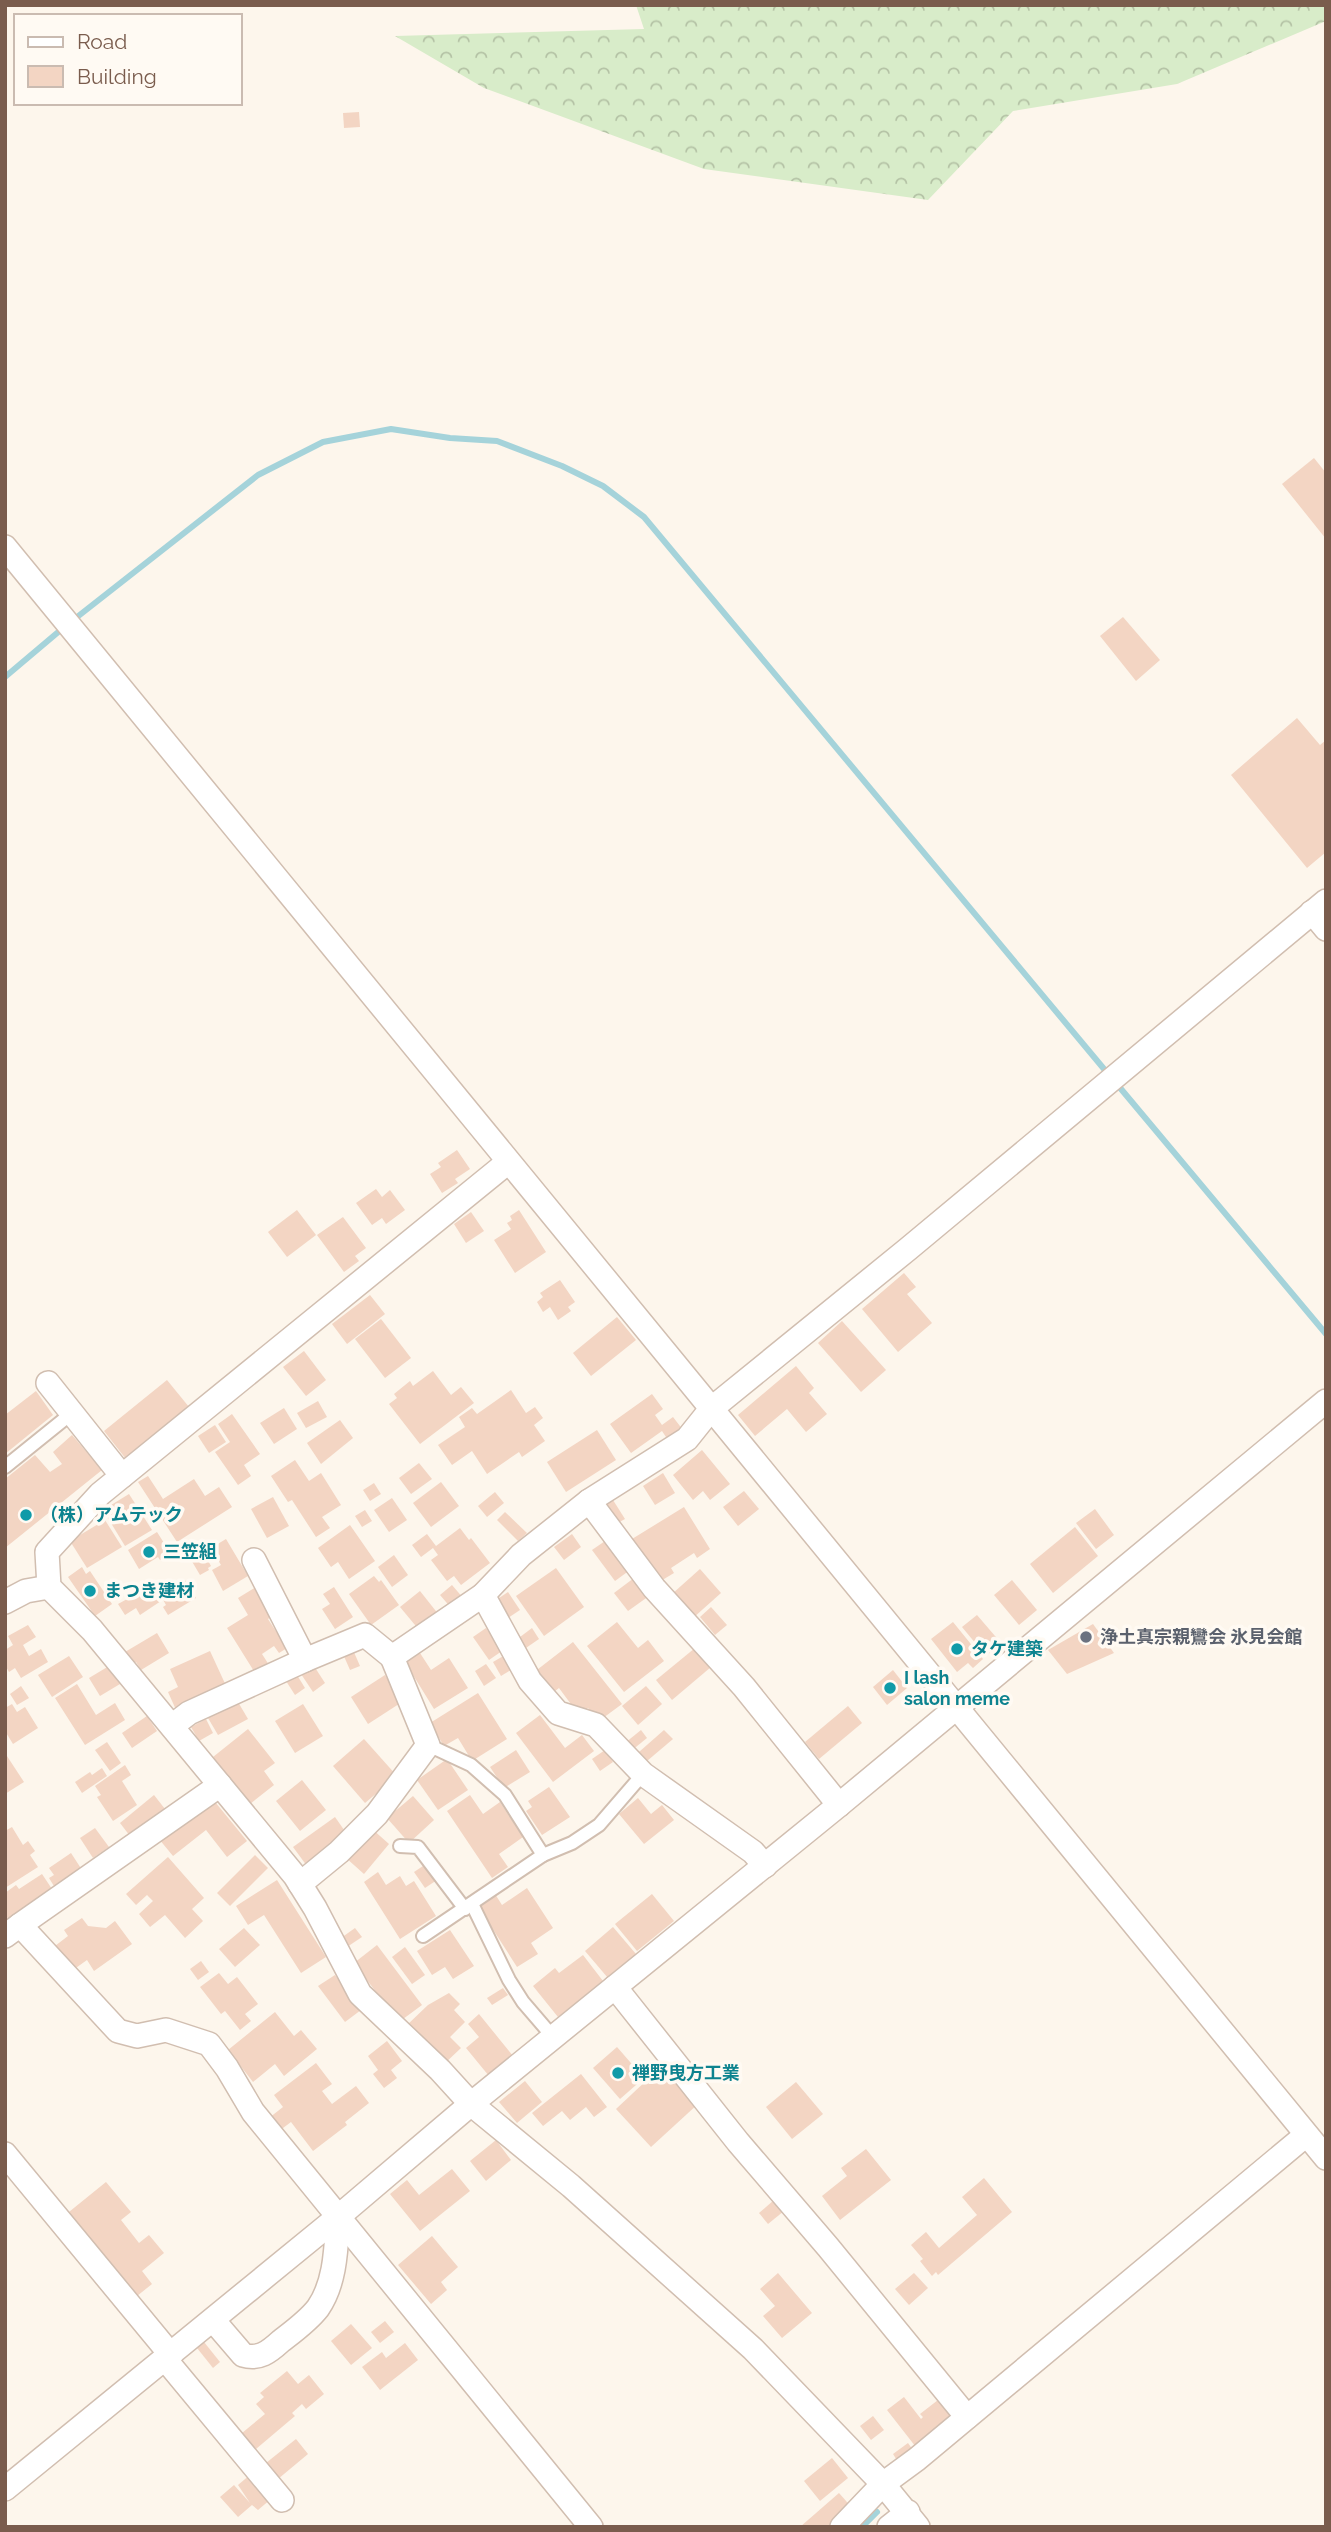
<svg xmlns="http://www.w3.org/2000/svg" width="1331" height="2532" viewBox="0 0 1331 2532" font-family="Raleway,'Noto Sans JP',sans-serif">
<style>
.forest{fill:url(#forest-crowns)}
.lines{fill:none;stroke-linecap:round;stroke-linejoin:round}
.stream{stroke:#a5d3da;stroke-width:6}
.building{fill:#f3d5c3}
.service-casing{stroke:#d1beb0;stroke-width:16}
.minor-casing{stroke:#d1beb0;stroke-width:26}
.service{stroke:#fff;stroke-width:12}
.minor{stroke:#fff;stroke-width:23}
.culture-dot{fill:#0f9aa8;stroke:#fffaf3;stroke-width:2.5}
.worship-dot{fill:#6b7280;stroke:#fffaf3;stroke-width:2.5}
.labels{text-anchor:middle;stroke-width:7;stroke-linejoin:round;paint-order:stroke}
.culture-label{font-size:18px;font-weight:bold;fill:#0d838f;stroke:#fffaf3;text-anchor:start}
.worship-label{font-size:18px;font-weight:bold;fill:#5b616d;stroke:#fffaf3;text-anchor:start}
</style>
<defs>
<pattern id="forest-crowns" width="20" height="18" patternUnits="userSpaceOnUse" patternTransform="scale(1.75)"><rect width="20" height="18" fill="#d8ecc9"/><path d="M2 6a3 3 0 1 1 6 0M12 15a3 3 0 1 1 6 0" fill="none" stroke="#b4c2a5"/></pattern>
</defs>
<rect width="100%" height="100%" fill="#fdf6ec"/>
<!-- forest -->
<polygon class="forest" points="636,5 1326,5 1326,21 1177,84 1013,111 928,200 704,169 484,88 395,36 644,29"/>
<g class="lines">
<!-- stream -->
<g class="stream">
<polyline points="72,621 258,475 323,442 391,429 450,438 497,441 562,466 603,486 644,517 1109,1075"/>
<polyline points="5,677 63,628"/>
<polyline points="1116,1083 1326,1334"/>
<polyline points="862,2527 877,2512"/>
</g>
</g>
<!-- building -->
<g class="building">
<polygon points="359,112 360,127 344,128 343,113"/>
<polygon points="1314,458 1326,473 1326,539 1282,484"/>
<polygon points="1123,617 1160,660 1136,681 1100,636"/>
<polygon points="1297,718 1320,745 1326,740 1326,852 1307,868 1231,775"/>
<polygon points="457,1150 470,1169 455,1179 458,1183 442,1193 430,1174 441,1167 438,1163"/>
<polygon points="376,1189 382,1197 390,1190 405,1210 386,1224 382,1218 372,1225 356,1203"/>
<polygon points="297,1210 316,1235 287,1257 268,1232"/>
<polygon points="519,1210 546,1252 515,1273 494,1240 511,1229 507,1223 512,1220 510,1216"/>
<polygon points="471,1212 484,1231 466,1243 454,1224"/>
<polygon points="343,1217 366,1248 355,1256 359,1261 344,1272 317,1235"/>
<polygon points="904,1273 916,1287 907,1294 932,1323 898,1352 862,1309"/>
<polygon points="560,1280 575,1302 568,1307 571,1311 558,1320 550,1307 543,1312 537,1302 543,1297 540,1293"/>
<polygon points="370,1295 385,1314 347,1344 332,1324"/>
<polygon points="617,1317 636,1340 591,1376 573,1353"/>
<polygon points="381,1319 411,1358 385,1378 355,1339"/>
<polygon points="842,1321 886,1370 861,1392 818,1343"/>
<polygon points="304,1351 326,1380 306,1396 283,1367"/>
<polygon points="796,1366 814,1388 809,1393 827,1414 806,1432 787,1409 755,1436 738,1415"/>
<polygon points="433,1371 451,1395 461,1387 474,1403 420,1444 389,1404 397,1398 394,1394 410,1381 413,1386"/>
<polygon points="167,1380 189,1407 126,1459 104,1431"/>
<polygon points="511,1390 526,1413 535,1407 543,1418 534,1425 545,1441 522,1457 519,1452 487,1474 472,1451 452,1465 438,1445 465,1427 459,1417 472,1408 477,1414"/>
<polygon points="36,1391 53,1415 5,1454 5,1415"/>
<polygon points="652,1394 663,1409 655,1415 662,1425 673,1417 683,1430 668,1440 662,1431 631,1453 610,1424"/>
<polygon points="318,1401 327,1417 306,1428 297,1413"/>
<polygon points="284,1408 297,1429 274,1444 260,1423"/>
<polygon points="232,1414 260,1454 244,1465 251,1476 238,1485 215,1452 230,1442 218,1424"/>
<polygon points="340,1420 353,1438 321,1464 307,1443"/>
<polygon points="215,1425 226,1442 209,1453 198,1436"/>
<polygon points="597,1430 616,1460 566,1492 547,1462"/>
<polygon points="72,1435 102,1470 5,1548 5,1479 35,1455 50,1472 62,1464 53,1452"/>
<polygon points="702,1450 730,1484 710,1500 703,1491 693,1500 673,1475"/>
<polygon points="295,1460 309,1481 321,1473 341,1505 322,1517 330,1528 316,1537 292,1500 288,1502 271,1476"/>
<polygon points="419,1463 432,1479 411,1494 399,1478"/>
<polygon points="663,1473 675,1493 655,1505 643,1486"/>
<polygon points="148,1476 163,1499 194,1479 205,1496 219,1487 232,1507 177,1542 138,1482"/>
<polygon points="441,1482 459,1506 431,1527 413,1503"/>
<polygon points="374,1483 381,1494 370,1501 363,1490"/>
<polygon points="744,1491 759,1509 738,1526 723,1507"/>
<polygon points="495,1492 504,1503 487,1517 478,1506"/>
<polygon points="129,1494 152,1530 125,1546 103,1510"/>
<polygon points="273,1497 289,1526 267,1538 251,1509"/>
<polygon points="392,1498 407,1520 389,1532 374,1510"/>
<polygon points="613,1500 625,1519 614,1525 603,1507"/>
<polygon points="684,1507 710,1549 697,1558 694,1553 671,1568 674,1573 659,1582 632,1539"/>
<polygon points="1095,1509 1114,1535 1096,1549 1076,1523"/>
<polygon points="365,1510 372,1521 362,1527 355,1516"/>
<polygon points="505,1512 527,1533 518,1541 497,1520"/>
<polygon points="105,1520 122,1547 87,1568 70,1541"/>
<polygon points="350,1525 375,1561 349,1579 338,1562 331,1567 318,1548"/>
<polygon points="1075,1527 1098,1556 1053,1593 1030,1564"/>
<polygon points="460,1528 469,1540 471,1538 490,1563 461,1585 454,1576 447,1581 431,1560 438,1555 433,1548 421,1557 412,1545 427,1534 436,1546"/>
<polygon points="157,1532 171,1554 160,1560 158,1557 139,1569 128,1550"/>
<polygon points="572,1534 581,1547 564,1560 554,1547"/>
<polygon points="226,1539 248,1576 223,1591 212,1570 221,1565 211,1548"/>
<polygon points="608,1539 630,1570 615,1581 592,1550"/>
<polygon points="200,1546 211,1566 208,1568 209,1570 200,1575 187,1553"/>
<polygon points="394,1555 408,1575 392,1587 378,1567"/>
<polygon points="82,1567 86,1574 90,1571 112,1604 95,1616 68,1577"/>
<polygon points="556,1568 584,1607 544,1636 516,1596"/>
<polygon points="700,1569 721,1593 693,1618 672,1594"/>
<polygon points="374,1576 379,1582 381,1580 399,1605 371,1625 349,1594"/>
<polygon points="634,1578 649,1596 628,1611 614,1593"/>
<polygon points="185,1580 196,1598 168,1615 163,1607 166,1605 161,1596"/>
<polygon points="1012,1580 1037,1610 1019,1625 994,1595"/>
<polygon points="148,1581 161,1601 140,1615 136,1608 125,1615 118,1604 129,1598 127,1594"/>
<polygon points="452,1585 464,1599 452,1609 440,1595"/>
<polygon points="256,1587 274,1615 268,1619 279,1636 285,1633 292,1645 279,1653 274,1646 262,1654 271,1668 257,1676 227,1628 248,1615 238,1598"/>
<polygon points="334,1587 353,1617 335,1629 322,1609 330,1604 323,1594"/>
<polygon points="420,1591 439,1615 420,1631 400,1607"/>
<polygon points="508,1592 520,1610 505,1620 493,1602"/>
<polygon points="711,1607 727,1625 715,1635 700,1617"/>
<polygon points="977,1615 1001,1643 986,1656 962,1627"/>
<polygon points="617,1622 638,1648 648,1640 664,1661 624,1692 587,1646"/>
<polygon points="953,1622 983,1659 973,1668 968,1663 957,1672 931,1639"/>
<polygon points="1093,1624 1114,1653 1067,1674 1048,1650"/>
<polygon points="28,1625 36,1637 23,1645 29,1656 41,1649 48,1662 21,1678 15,1668 9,1672 5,1665 5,1650 13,1645 8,1636"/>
<polygon points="486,1628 502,1651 489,1660 473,1637"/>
<polygon points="532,1628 539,1639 523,1650 516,1640"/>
<polygon points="157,1633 169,1653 141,1670 136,1662 132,1664 125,1652"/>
<polygon points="573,1642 622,1704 599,1721 588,1708 579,1715 559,1688 550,1695 533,1673"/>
<polygon points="695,1648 711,1667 672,1700 656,1680"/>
<polygon points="353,1650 360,1666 350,1670 343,1654"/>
<polygon points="210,1651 228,1690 177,1712 168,1692 178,1687 170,1669"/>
<polygon points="420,1653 431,1670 449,1658 468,1688 434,1709 405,1662"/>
<polygon points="505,1655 514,1668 501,1676 493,1662"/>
<polygon points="69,1656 83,1677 52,1697 38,1675"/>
<polygon points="486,1664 496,1678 484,1686 475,1671"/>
<polygon points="109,1666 120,1684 100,1696 89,1678"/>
<polygon points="314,1666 325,1683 313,1692 301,1674"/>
<polygon points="893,1670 907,1688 887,1705 873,1687"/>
<polygon points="297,1675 305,1688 295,1695 286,1681"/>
<polygon points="385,1675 402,1702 368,1724 351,1697"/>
<polygon points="77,1684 96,1715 115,1703 125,1720 85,1745 55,1698"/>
<polygon points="21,1686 29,1698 17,1705 10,1694"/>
<polygon points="646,1686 662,1704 638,1725 622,1706"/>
<polygon points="478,1693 507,1739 472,1761 458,1738 444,1746 430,1723"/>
<polygon points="238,1702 248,1719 218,1735 208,1718"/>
<polygon points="12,1704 17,1712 25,1707 38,1728 13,1744 5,1731 5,1708"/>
<polygon points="303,1704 323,1736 295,1753 275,1721"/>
<polygon points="848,1706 862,1723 819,1759 805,1742"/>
<polygon points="540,1715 565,1748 582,1735 594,1751 553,1782 516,1733"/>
<polygon points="147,1716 157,1731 132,1748 122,1733"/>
<polygon points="206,1719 213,1733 199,1741 191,1727"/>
<polygon points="248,1729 275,1763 264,1771 274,1785 250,1804 213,1757"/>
<polygon points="641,1730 647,1738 631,1751 625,1743"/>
<polygon points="664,1730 673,1739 647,1761 639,1752"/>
<polygon points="364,1739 397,1776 365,1803 333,1766"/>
<polygon points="107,1742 121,1763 110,1771 95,1750"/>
<polygon points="516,1750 530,1772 504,1788 490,1767"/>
<polygon points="605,1750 613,1762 600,1771 592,1759"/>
<polygon points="5,1753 24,1782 5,1794"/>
<polygon points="447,1759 468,1790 438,1810 417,1780"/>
<polygon points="125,1765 131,1775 122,1781 137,1805 113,1821 97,1797 101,1795 95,1786"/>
<polygon points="102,1768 107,1776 82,1793 75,1782 90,1772 92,1775"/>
<polygon points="302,1780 326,1810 300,1831 276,1801"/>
<polygon points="549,1787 570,1817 542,1835 526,1811 532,1807 528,1801"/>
<polygon points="154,1795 165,1809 130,1836 120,1823"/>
<polygon points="470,1795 483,1814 500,1802 523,1837 499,1854 508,1867 492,1878 447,1811"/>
<polygon points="413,1796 434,1820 409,1843 387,1818"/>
<polygon points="211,1797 247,1841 227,1857 206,1830 173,1856 159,1839"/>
<polygon points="638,1798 651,1814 662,1805 674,1820 644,1844 619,1814"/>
<polygon points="335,1817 349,1837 307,1866 293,1847"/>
<polygon points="12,1827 23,1845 28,1841 35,1851 30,1855 38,1867 5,1888 5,1831"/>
<polygon points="95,1828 109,1847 93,1858 80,1838"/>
<polygon points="371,1828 389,1844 364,1874 345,1857"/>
<polygon points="71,1853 84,1873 57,1891 49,1878 54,1875 49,1868"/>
<polygon points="255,1855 268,1868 230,1906 217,1893"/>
<polygon points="168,1857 204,1898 192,1909 203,1921 185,1938 165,1915 150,1927 139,1914 153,1901 147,1895 136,1905 126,1894"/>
<polygon points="426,1864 437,1880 425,1888 414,1872"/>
<polygon points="378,1872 386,1885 400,1876 406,1886 414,1881 436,1916 400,1939 364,1882"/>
<polygon points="42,1874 56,1895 12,1925 5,1914 5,1893 16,1885 19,1889"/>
<polygon points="277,1880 326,1957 301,1973 264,1915 248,1925 236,1906"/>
<polygon points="527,1888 553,1928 531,1943 538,1954 517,1967 478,1906 495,1894 502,1905"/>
<polygon points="652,1894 674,1921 637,1951 615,1924"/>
<polygon points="82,1918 88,1926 106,1928 115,1921 132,1944 94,1971 87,1960 73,1970 55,1946 68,1936 64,1930"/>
<polygon points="613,1927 636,1954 608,1978 585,1951"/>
<polygon points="244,1928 260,1945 235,1967 219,1949"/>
<polygon points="355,1928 362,1937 347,1947 341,1938"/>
<polygon points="450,1930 474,1966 453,1979 445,1967 432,1975 417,1951"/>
<polygon points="377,1945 422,2005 399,2022 354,1963"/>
<polygon points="405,1947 425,1975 412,1984 392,1957"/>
<polygon points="583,1955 603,1981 558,2017 533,1986 555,1968 559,1973"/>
<polygon points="201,1961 209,1972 198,1980 190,1969"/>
<polygon points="219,1973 228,1984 237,1977 258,2004 245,2014 251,2021 240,2030 225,2011 221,2014 200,1987"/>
<polygon points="335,1975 361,2010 345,2022 318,1986"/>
<polygon points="503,1988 508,1995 492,2005 487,1998"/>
<polygon points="449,1993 460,2004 454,2010 465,2022 450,2037 461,2048 443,2065 405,2027 428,2005"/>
<polygon points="275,2012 294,2036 301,2030 317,2049 284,2076 275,2064 253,2082 228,2050"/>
<polygon points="479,2014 513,2056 489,2076 466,2048 479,2037 468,2024"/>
<polygon points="387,2041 402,2061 391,2070 397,2078 384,2088 373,2074 378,2070 368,2056"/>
<polygon points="617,2047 644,2078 620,2099 593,2068"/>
<polygon points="316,2063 332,2084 322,2091 332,2104 356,2086 369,2103 345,2122 347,2125 313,2151 291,2122 279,2131 269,2118 283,2107 274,2095"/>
<polygon points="664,2064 699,2103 651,2147 616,2109"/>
<polygon points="581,2074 607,2107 594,2117 586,2107 570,2120 562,2111 543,2126 532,2113"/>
<polygon points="525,2081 542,2102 517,2123 499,2102"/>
<polygon points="796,2082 823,2114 792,2139 766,2107"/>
<polygon points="496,2140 511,2160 486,2181 470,2161"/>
<polygon points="866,2149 891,2180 840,2220 822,2196 847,2176 841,2168"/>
<polygon points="452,2169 470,2191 420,2231 390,2194 407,2180 419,2195"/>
<polygon points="984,2178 1012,2212 938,2275 936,2272 932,2276 920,2261 923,2259 911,2245 926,2232 939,2248 977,2215 962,2197"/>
<polygon points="106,2182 131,2212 121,2220 139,2243 149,2235 164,2253 142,2271 152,2284 132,2300 64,2216"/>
<polygon points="774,2200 784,2211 768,2224 759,2213"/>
<polygon points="432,2236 458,2267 441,2282 447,2290 431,2304 398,2265"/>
<polygon points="778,2273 812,2313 782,2338 763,2316 775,2306 760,2289"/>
<polygon points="914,2273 928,2288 909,2305 895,2289"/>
<polygon points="385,2321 394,2332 380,2343 371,2332"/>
<polygon points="351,2324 372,2348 351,2365 331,2341"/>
<polygon points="204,2342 220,2362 213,2368 197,2348"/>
<polygon points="405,2343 418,2360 380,2390 362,2367 382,2352 386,2358"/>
<polygon points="287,2371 298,2384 309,2375 324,2394 306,2409 302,2404 292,2413 295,2416 256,2449 242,2433 265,2414 256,2404 264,2397 260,2393"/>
<polygon points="904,2397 921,2419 923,2417 920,2414 938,2400 953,2420 919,2451 887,2410"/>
<polygon points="873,2416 884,2430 871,2440 860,2426"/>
<polygon points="296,2439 308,2454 278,2479 266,2463"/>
<polygon points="908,2443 913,2450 898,2462 893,2454"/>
<polygon points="832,2458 848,2478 820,2501 804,2481"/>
<polygon points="251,2474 271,2499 258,2510 252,2505 238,2517 220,2497 234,2485 250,2503 238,2485"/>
<polygon points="839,2493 854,2510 835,2527 800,2527"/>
</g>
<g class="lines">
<!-- service casing -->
<g class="service-casing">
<g id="service">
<polyline points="5,1467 72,1413"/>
<polyline points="428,1745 471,1765 505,1795 543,1855 572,1843 599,1825 643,1774"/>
<polyline points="400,1846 418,1847 465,1909"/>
<polyline points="472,1904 509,1980 523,2002 553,2037"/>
<polyline points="423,1936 543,1855"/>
</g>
</g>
<!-- minor casing -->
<g class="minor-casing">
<g id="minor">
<polyline points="5,547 1326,2158"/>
<polyline points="1312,912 1326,929"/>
<polyline points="508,1162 100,1494 47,1552 49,1587 92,1630 295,1876 315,1908 360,1994 440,2070 471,2104 571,2186 753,2349 883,2484 918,2527"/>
<polyline points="48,1383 122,1476"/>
<polyline points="589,1501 654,1588 744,1687 839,1805"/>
<polyline points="254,1560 305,1660 365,1635 392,1657"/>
<polyline points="483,1595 530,1681 558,1713 596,1725 643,1774 753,1852 765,1866"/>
<polyline points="5,1602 26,1591 49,1587"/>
<polyline points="172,1726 189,1713 305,1660"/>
<polyline points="300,1884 339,1852 377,1814 428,1745 392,1657 483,1595 521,1555 589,1501 687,1439 711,1409 908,1249 1326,901"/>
<polyline points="20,1925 220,1785"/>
<polyline points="5,1936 20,1925 118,2031 137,2036 166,2030 209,2044 227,2068 253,2112 591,2527"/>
<polyline points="615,1987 738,2142 828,2247 967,2417"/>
<polyline points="5,2154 171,2355"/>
<path d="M213,2320L243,2355C259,2360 269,2352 281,2341C294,2331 308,2321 318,2308C336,2282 336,2247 338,2217"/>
<polyline points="165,2359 282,2500"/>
<polyline points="5,2489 338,2217 471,2104 839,1805 1326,1401"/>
<polyline points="842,2527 883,2484 917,2459 1306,2135"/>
<polyline points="889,2527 908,2512"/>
</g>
</g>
<!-- service -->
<use href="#service" class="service"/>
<!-- minor -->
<use href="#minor" class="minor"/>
</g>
<!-- markers -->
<g class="culture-dot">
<circle cx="26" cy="1515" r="7"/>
<circle cx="149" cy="1552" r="7"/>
<circle cx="90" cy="1591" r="7"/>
<circle cx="957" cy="1649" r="7"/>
<circle cx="890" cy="1688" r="7"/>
<circle cx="618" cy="2073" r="7"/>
</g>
<circle class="worship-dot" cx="1086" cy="1637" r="7"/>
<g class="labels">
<!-- culture labels -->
<g class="culture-label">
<text x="40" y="1521">（株）アムテック</text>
<text x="163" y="1558">三笠組</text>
<text x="104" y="1597">まつき建材</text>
<text x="971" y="1655">タケ建築</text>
<text x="904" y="1684">I lash<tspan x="904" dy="21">salon meme</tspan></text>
<text x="632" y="2079">禅野曳方工業</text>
</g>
<!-- worship labels -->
<g class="worship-label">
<text x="1100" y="1643">浄土真宗親鸞会 氷見会館</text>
</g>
</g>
<!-- border -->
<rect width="1331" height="2532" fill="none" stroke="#7a5c4d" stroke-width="14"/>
<!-- legend -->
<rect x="14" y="14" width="228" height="91" fill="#fffaf3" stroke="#cabbb1" stroke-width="2"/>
<rect x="28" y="37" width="35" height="10" fill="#ffffff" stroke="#cabbb1" stroke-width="2"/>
<text x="77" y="49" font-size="21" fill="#7a5c4d">Road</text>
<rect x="28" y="66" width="35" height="21" fill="#f3d5c3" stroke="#cabbb1" stroke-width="2"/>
<text x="77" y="84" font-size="21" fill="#7a5c4d">Building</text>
</svg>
